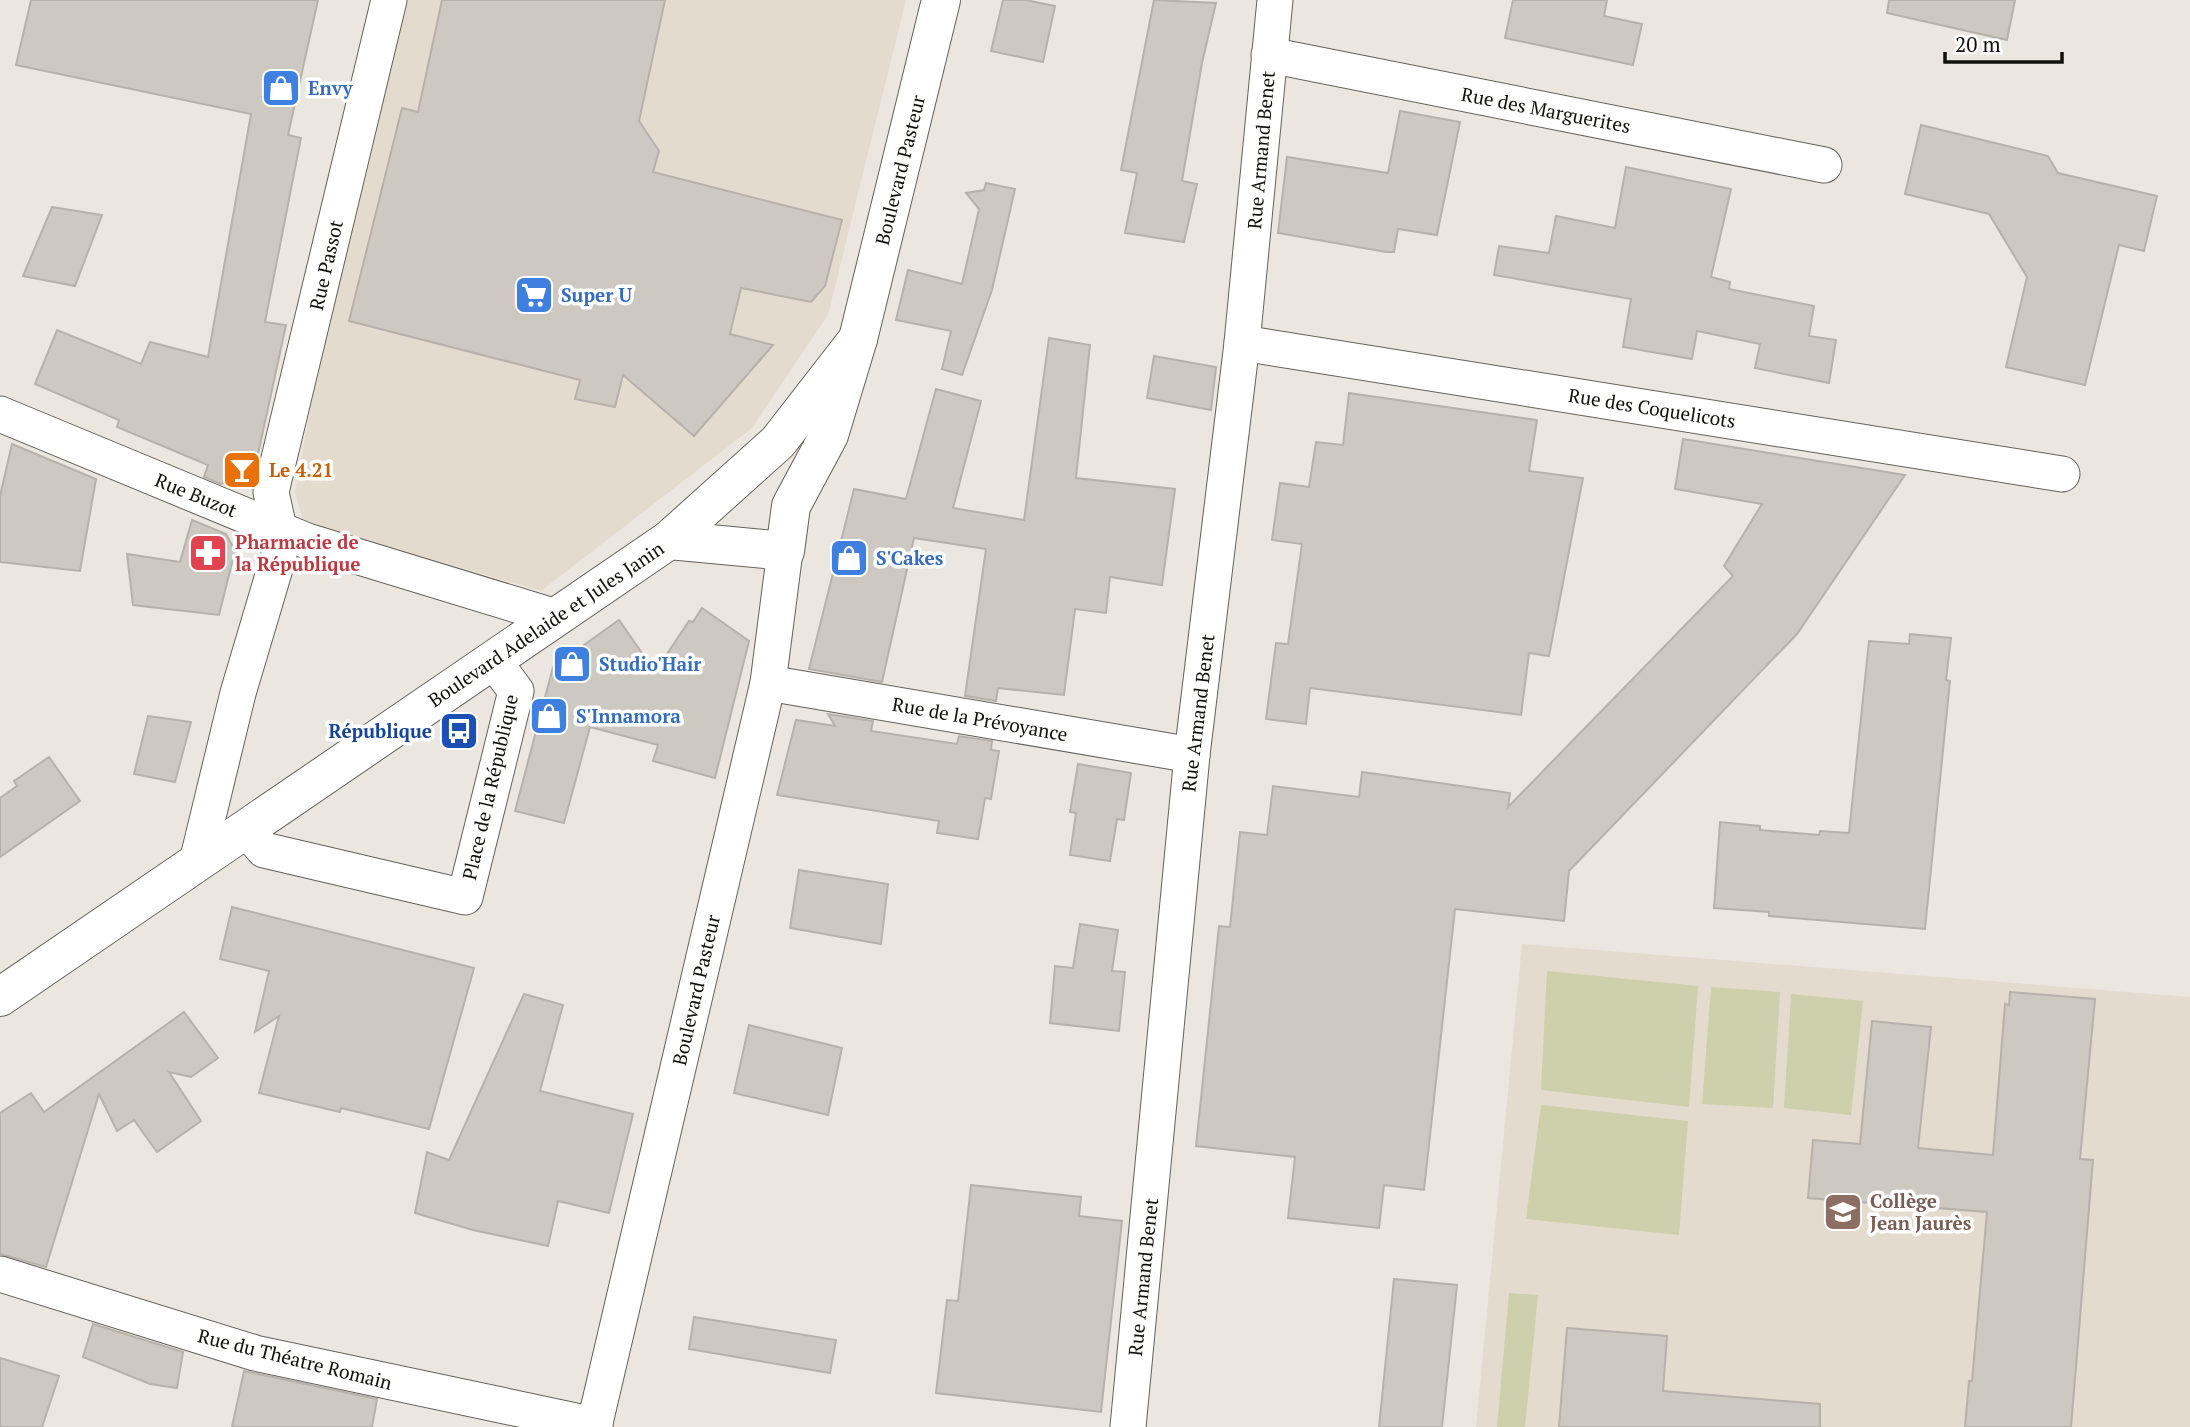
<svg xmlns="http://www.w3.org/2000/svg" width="2190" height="1427" viewBox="0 0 2190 1427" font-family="'PT Serif',serif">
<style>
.built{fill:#e3dbcd}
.garden{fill:#cdd0aa}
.building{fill:#cec8c2;stroke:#b7b1ab;stroke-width:2}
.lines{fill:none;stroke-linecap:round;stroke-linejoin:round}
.street-casing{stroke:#64615a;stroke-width:37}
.secondary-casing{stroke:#64615a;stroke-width:40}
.street{stroke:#fff;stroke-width:35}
.secondary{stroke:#fff;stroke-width:38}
.labels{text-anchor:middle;stroke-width:7;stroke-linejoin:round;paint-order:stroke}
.shop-label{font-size:19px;font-weight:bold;fill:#366cbe;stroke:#fff;text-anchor:start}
.street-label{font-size:19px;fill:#11100d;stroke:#fff}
.food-label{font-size:19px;font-weight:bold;fill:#c56008;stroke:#fff;text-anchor:start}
.health-label{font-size:19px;font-weight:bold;fill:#be3a42;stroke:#fff;text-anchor:start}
.transit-label{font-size:19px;font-weight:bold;fill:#164399;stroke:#fff;text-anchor:end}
.education-label{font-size:19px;font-weight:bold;fill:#785e54;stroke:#fff;text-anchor:start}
</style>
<rect width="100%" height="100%" fill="#ebe7e0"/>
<!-- built -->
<g class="built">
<polygon points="408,0 906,0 828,315 752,428 541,591 303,521 295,491 323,340"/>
<polygon points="1522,944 2190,997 2190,1427 1476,1427"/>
</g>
<!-- garden -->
<g class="garden">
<polygon points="1547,971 1698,986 1689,1107 1541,1090"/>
<polygon points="1711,987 1780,992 1773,1108 1702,1104"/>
<polygon points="1791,994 1863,1001 1851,1115 1784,1108"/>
<polygon points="1541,1105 1688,1121 1679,1235 1526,1219"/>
<polygon points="1509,1293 1538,1295 1525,1427 1497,1427"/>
</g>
<!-- building -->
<g class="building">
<polygon points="31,0 318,0 288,135 301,138 265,322 286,325 255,468 221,484 204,477 208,465 117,427 119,420 35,384 57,330 141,364 150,342 208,357 251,114 16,65"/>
<polygon points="442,0 665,0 639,121 659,151 653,172 842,220 825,286 811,302 741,288 730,334 773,345 694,436 623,375 615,407 575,399 580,380 349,321 402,108 418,112"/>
<polygon points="1003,0 1026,0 1055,6 1043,62 991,51"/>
<polygon points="1154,0 1216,3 1202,63 1182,181 1197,184 1184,242 1125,233 1137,173 1121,170"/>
<polygon points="1513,0 1607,0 1604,16 1642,24 1633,65 1505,38"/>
<polygon points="1889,0 2015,0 2007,40 1887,13"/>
<polygon points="1400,111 1460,122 1437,235 1398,229 1394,252 1386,252 1278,233 1287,157 1388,173"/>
<polygon points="1921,125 2048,156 2058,173 2157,196 2144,251 2119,245 2085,385 2006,367 2027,277 1989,214 1905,194"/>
<polygon points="1626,167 1731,189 1711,277 1730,282 1729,289 1814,306 1809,336 1836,340 1829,383 1755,368 1760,344 1697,331 1692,359 1623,347 1631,299 1494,275 1499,246 1549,253 1556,216 1615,228"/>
<polygon points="986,183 1015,189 992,290 962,375 942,369 951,331 896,320 908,270 962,284 979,209 966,193 984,190"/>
<polygon points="52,207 102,215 75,286 23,276"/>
<polygon points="1049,338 1090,345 1076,478 1175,489 1162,585 1110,577 1106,613 1075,609 1064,695 998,688 996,701 965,696 986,549 914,538 882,682 809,669 854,489 906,499 936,389 981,401 953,508 1024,520"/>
<polygon points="1154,356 1216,367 1211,410 1147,398"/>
<polygon points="1349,393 1537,420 1529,471 1583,478 1549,656 1529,653 1521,715 1310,688 1306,724 1266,719 1276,643 1288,644 1302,544 1272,540 1280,483 1309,487 1316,442 1343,445"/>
<polygon points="1683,439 1905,475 1797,634 1569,871 1564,921 1455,909 1424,1190 1384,1185 1379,1228 1288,1218 1295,1157 1196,1146 1219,926 1230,927 1240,832 1267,835 1273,786 1359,797 1362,772 1510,793 1508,807 1733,576 1724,566 1762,504 1675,489"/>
<polygon points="12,444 96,479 80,571 0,562 0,496"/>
<polygon points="192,520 226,534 235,551 219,615 133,605 127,554 180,562"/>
<polygon points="702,608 749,641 715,778 653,761 658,745 590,727 564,823 515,811 553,667 619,620 655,672 689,621 693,622"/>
<polygon points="1910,634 1951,638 1946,680 1950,681 1925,929 1769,916 1769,912 1714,908 1720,822 1760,826 1760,830 1819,835 1820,831 1849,833 1869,641 1909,644"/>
<polygon points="828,714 873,721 871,731 957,744 959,736 992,741 991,750 999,751 991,799 985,798 978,839 937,833 939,821 777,795 796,720 835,726"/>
<polygon points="148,716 191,722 175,782 134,774"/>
<polygon points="49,757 80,801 0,857 0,798 17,786 14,781"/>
<polygon points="1078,764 1131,773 1124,820 1117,819 1110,861 1070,855 1076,813 1070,812"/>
<polygon points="799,870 888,884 881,944 790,928"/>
<polygon points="232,907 474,968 429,1129 341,1108 340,1112 259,1093 279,1016 255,1032 269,971 220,959"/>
<polygon points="1080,924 1118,930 1112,971 1125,972 1119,1031 1050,1023 1055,966 1073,968"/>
<polygon points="2010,992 2095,999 2080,1159 2093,1160 2071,1427 1965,1427 1969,1381 1972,1381 1987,1212 1808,1198 1813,1140 1860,1144 1872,1021 1931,1027 1918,1148 1993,1155 2005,1004 2009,1005"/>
<polygon points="524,994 563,1005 540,1091 633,1114 609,1213 558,1201 548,1246 473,1230 415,1213 427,1152 449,1160"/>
<polygon points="184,1012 218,1058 191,1077 169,1072 201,1121 157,1152 134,1120 117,1131 99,1094 46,1267 0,1254 0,1113 31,1093 44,1112"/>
<polygon points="749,1025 842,1048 828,1115 734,1093"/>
<polygon points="971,1185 1081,1197 1079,1216 1122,1221 1101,1412 936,1393 947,1300 958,1301"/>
<polygon points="1394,1279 1457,1285 1442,1427 1379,1427"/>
<polygon points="694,1317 836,1340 830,1373 689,1349"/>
<polygon points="93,1324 183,1352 177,1388 150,1384 83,1357"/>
<polygon points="1567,1328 1667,1336 1663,1391 1820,1404 1820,1427 1559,1427"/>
<polygon points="0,1358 59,1376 42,1427 0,1427"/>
<polygon points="244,1371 377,1399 372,1427 232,1427"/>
</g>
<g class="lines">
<!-- street casing -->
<g class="street-casing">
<g id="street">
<polyline points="1269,55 1824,165"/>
<polyline points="1242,343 2062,474"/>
<polyline points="0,414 307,541 556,617"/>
<polyline points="768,683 1192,755"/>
<polyline points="246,829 264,850 465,897 516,691 493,660"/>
<polyline points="197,862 238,693 279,555 279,529 271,492 389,0"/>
<polyline points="0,1274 255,1353 595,1425"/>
<polyline points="594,1427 768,683 785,551"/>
<polyline points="1128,1427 1192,755 1242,343 1275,0"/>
</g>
</g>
<!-- secondary casing -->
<g class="secondary-casing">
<g id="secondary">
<polyline points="669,540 785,551 791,506 829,435 858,339 941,0"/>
<polyline points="0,997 669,540 778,442 858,339"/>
</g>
</g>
<!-- street -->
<use href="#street" class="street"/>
<!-- secondary -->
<use href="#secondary" class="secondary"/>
</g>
<!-- icons -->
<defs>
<g id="shop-square" transform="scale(2.0125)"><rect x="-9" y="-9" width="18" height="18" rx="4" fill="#3f7fe0" stroke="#fff"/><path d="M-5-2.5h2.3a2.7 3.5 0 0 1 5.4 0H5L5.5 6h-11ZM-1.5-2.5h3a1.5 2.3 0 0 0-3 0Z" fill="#fff"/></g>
<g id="supermarket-square" transform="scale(2.0125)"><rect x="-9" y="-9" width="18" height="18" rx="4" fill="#3f7fe0" stroke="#fff"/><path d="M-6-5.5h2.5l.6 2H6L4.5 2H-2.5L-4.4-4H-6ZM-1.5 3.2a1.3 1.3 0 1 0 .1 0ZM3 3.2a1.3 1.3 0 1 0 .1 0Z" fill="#fff"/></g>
<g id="bar-square" transform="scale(2.0125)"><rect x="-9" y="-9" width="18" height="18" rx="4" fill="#e8710a" stroke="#fff"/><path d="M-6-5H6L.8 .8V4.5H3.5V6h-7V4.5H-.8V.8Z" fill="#fff"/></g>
<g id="pharmacy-square" transform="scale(2.0125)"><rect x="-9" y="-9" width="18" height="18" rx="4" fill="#e0444e" stroke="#fff"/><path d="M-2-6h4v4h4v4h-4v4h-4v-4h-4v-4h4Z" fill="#fff"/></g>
<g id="bus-square" transform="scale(2.0125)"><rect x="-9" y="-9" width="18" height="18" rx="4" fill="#1a4fb4" stroke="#fff"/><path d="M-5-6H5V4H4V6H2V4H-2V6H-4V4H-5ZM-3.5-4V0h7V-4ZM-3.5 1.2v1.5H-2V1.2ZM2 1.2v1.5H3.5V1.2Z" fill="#fff"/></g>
<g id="school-square" transform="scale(2.0125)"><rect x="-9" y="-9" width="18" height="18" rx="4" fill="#8d6e63" stroke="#fff"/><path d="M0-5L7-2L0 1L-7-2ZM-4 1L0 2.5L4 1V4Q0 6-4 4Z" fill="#fff"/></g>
</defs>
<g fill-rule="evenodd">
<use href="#shop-square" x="281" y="88"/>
<use href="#supermarket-square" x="534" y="295"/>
<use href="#bar-square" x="242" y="470"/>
<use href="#pharmacy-square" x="208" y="553"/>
<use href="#shop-square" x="849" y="558"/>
<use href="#shop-square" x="572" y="664"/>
<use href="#shop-square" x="549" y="716"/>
<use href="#bus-square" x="459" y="731"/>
<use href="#school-square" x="1843" y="1212"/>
</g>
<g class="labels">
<!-- shop labels -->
<g class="shop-label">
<text x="308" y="95">Envy</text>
<text x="561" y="302">Super U</text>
<text x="876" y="565">S'Cakes</text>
<text x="599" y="671">Studio'Hair</text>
<text x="576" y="723">S'Innamora</text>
</g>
<!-- street labels -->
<g class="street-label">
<text transform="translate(1546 110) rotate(11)" y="7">Rue des Marguerites</text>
<text transform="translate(1261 150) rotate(-85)" y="7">Rue Armand Benet</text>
<text transform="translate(900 170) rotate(-76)" y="7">Boulevard Pasteur</text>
<text transform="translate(326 265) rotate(-77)" y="7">Rue Passot</text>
<text transform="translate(1652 408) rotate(9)" y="7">Rue des Coquelicots</text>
<text transform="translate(196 495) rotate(22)" y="7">Rue Buzot</text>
<text transform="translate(546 624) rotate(-34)" y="7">Boulevard Adelaide et Jules Janin</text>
<text transform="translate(1198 713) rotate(-83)" y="7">Rue Armand Benet</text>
<text transform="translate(980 719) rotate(10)" y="7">Rue de la Prévoyance</text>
<text transform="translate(490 787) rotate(-77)" y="7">Place de la République</text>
<text transform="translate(696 990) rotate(-77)" y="7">Boulevard Pasteur</text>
<text transform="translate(1143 1277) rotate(-84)" y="7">Rue Armand Benet</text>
<text transform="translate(295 1359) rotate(14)" y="7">Rue du Théatre Romain</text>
</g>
<!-- food labels -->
<g class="food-label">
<text x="269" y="477">Le 4.21</text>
</g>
<!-- health labels -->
<g class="health-label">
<text x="235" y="549">Pharmacie de<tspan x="235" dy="22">la République</tspan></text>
</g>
<!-- transit labels -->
<g class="transit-label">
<text x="432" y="738">République</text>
</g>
<!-- education labels -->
<g class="education-label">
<text x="1870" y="1208">Collège<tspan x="1870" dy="22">Jean Jaurès</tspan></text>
</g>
</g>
<!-- scale -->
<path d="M1945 52v10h117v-10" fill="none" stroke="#11100d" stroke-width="3.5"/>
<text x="1955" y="52" font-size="21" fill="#11100d" stroke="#ffffff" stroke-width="5" paint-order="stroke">20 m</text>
</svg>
